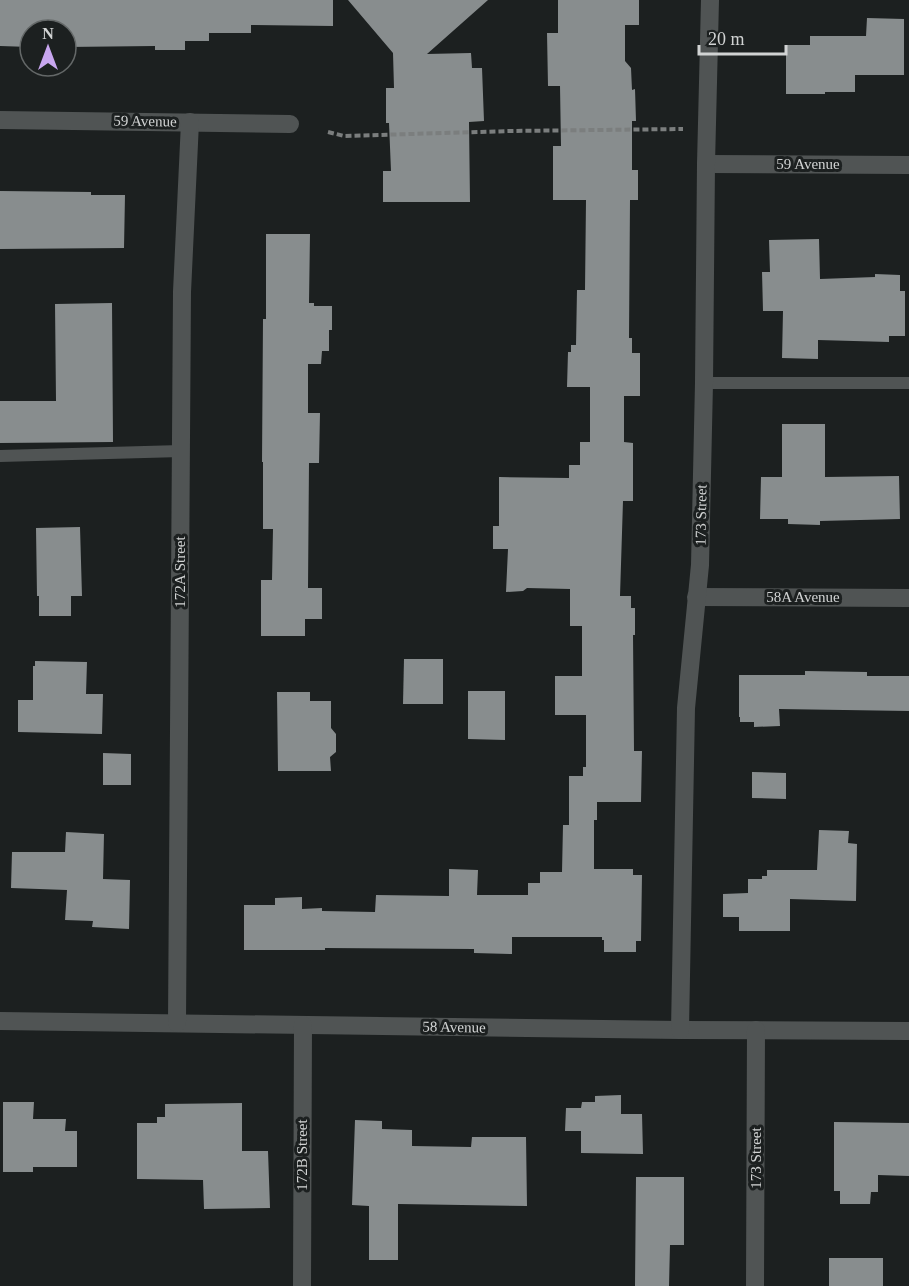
<svg xmlns="http://www.w3.org/2000/svg" width="909" height="1286" viewBox="0 0 909 1286" font-family="'Times New Roman',serif">
<style>
.building{fill:#888d8e}
.lines{fill:none;stroke-linecap:round;stroke-linejoin:round}
.path{stroke:#7b7e7e;stroke-width:4;stroke-dasharray:6 3;stroke-linecap:butt}
.lane{stroke:#505454;stroke-width:12}
.street{stroke:#505454;stroke-width:18}
.labels{text-anchor:middle;stroke-width:6;stroke-linejoin:round;paint-order:stroke}
.street-label{font-size:15px;fill:#d1d3d3;stroke:#1c2020}
</style>
<rect width="100%" height="100%" fill="#1c2020"/>
<!-- building -->
<g class="building">
<polygon points="0,0 333,0 333,26 251,25 251,33 209,33 209,41 185,41 185,50 155,50 155,46 66,47 66,30 30,30 30,47 0,46"/>
<polygon points="348,0 488,0 427,54 471,53 472,68 482,68 484,121 469,122 470,202 383,202 383,171 391,171 389,123 386,123 386,88 394,88 393,53"/>
<polygon points="558,0 639,0 639,25 625,25 625,61 631,68 632,90 635,89 636,121 632,121 632,170 638,170 638,200 630,200 629,338 632,338 632,353 640,353 640,396 624,396 624,442 633,443 633,501 623,501 620,596 631,596 631,608 635,608 635,635 633,635 634,751 642,751 641,802 597,802 597,820 594,820 594,869 633,869 633,875 642,875 641,941 636,941 636,952 604,952 604,940 602,940 602,937 512,937 512,954 474,953 474,949 325,948 325,950 244,950 244,905 275,905 275,898 302,897 302,909 322,908 322,911 375,912 376,895 449,896 449,869 478,870 477,895 528,895 528,883 540,883 540,872 562,872 563,825 569,825 569,776 583,776 583,767 586,767 586,715 555,715 555,676 582,676 582,626 570,626 570,589 527,588 523,591 506,592 508,549 493,549 493,526 499,526 499,477 569,478 569,465 580,465 580,442 590,442 590,387 567,387 568,352 571,352 571,345 576,345 577,290 585,290 586,200 553,200 553,146 561,146 560,86 548,86 547,33 558,33"/>
<polygon points="867,18 904,19 904,75 855,75 855,92 825,92 825,94 786,94 786,45 810,45 810,36 866,36"/>
<polygon points="0,191 91,192 91,195 125,195 124,248 0,249"/>
<polygon points="266,234 310,234 309,303 314,303 314,306 332,306 332,330 329,330 329,351 322,351 321,364 308,364 308,413 320,413 319,463 309,463 308,588 322,588 322,619 305,619 305,636 261,636 261,580 272,580 273,529 263,529 263,462 262,462 263,319 266,319"/>
<polygon points="819,239 820,279 875,277 875,274 900,275 900,291 905,291 905,336 889,336 889,342 818,340 818,359 782,358 783,311 763,311 762,272 770,272 769,240"/>
<polygon points="112,303 113,442 0,443 0,401 56,401 55,304"/>
<polygon points="782,424 825,424 825,477 899,476 900,519 820,521 820,525 788,524 788,519 760,519 761,477 782,477"/>
<polygon points="80,527 82,596 71,596 71,616 39,616 39,596 37,596 36,528"/>
<polygon points="404,659 443,659 443,704 403,704"/>
<polygon points="35,661 87,662 86,694 103,694 102,734 18,732 18,700 33,700 33,666 35,666"/>
<polygon points="805,671 867,672 867,676 909,676 909,711 779,709 780,726 754,727 754,722 740,722 740,717 739,717 739,675 805,675"/>
<polygon points="468,691 505,691 505,740 468,739"/>
<polygon points="277,692 310,692 310,701 331,701 331,728 336,734 336,752 330,757 331,771 278,771"/>
<polygon points="103,753 131,754 131,785 103,785"/>
<polygon points="752,772 786,773 786,799 752,798"/>
<polygon points="819,830 849,831 848,843 857,844 856,901 790,899 790,931 739,931 739,917 723,917 723,894 748,893 748,879 762,879 762,876 767,876 767,870 817,870"/>
<polygon points="66,832 104,834 103,879 130,880 129,929 92,927 93,921 65,920 67,890 11,888 12,852 65,852"/>
<polygon points="621,1095 621,1114 642,1114 643,1154 581,1153 581,1131 565,1131 566,1108 581,1108 582,1102 595,1102 595,1096"/>
<polygon points="3,1102 34,1102 33,1119 66,1119 65,1131 77,1131 77,1167 33,1167 33,1172 3,1172"/>
<polygon points="242,1103 242,1151 268,1151 270,1208 204,1209 203,1180 137,1179 137,1123 157,1123 157,1117 165,1117 165,1104"/>
<polygon points="355,1120 382,1121 382,1129 412,1130 412,1146 471,1147 472,1137 526,1137 527,1206 398,1204 398,1260 369,1260 369,1206 352,1205"/>
<polygon points="834,1122 909,1123 909,1176 878,1175 878,1192 871,1192 870,1204 840,1204 840,1191 834,1191"/>
<polygon points="636,1177 684,1177 684,1245 670,1245 669,1286 635,1286"/>
<rect x="829" y="1258" width="54" height="28"/>
</g>
<g class="lines">
<!-- path -->
<polyline class="path" points="328,132 344,136 511,131 683,129"/>
<!-- lane -->
<g class="lane">
<polyline points="704,383 909,383"/>
<polyline points="0,456 181,451"/>
</g>
<!-- street -->
<g class="street">
<polyline points="0,120 290,124"/>
<polyline points="706,164 909,165"/>
<polyline points="696,597 909,598"/>
<polyline points="0,1021 680,1030 909,1031"/>
<polyline points="177,1023 182,292 190,122"/>
<polyline points="680,1030 686,708 700,565 704,383 706,164 710,0"/>
<polyline points="302,1286 303,1025"/>
<polyline points="755,1286 756,1030"/>
</g>
</g>
<g class="labels">
<!-- street labels -->
<g class="street-label">
<text transform="translate(145 121) rotate(1)" y="5">59 Avenue</text>
<text x="808" y="169">59 Avenue</text>
<text transform="translate(701 515) rotate(-89)" y="5">173 Street</text>
<text transform="translate(180 572) rotate(-90)" y="5">172A Street</text>
<text x="803" y="602">58A Avenue</text>
<text transform="translate(454 1027) rotate(1)" y="5">58 Avenue</text>
<text transform="translate(302 1155) rotate(-90)" y="5">172B Street</text>
<text transform="translate(756 1158) rotate(-90)" y="5">173 Street</text>
</g>
</g>
<!-- north arrow -->
<g transform="translate(48 48)"><circle r="28" fill="#1c2020" stroke="#646868" stroke-width="1.5"/>
<path d="M0-4.5L10 22L0 15L-10 22Z" fill="#c8a6ef"/>
<text y="-9" font-size="16" font-weight="bold" text-anchor="middle" fill="#d1d3d3">N</text>
</g>
<!-- scale -->
<path d="M699 45v9h87v-9" fill="none" stroke="#d1d3d3" stroke-width="3"/>
<text x="708" y="45" font-size="18" fill="#d1d3d3" stroke="#1c2020" stroke-width="4.5" paint-order="stroke">20 m</text>
</svg>
